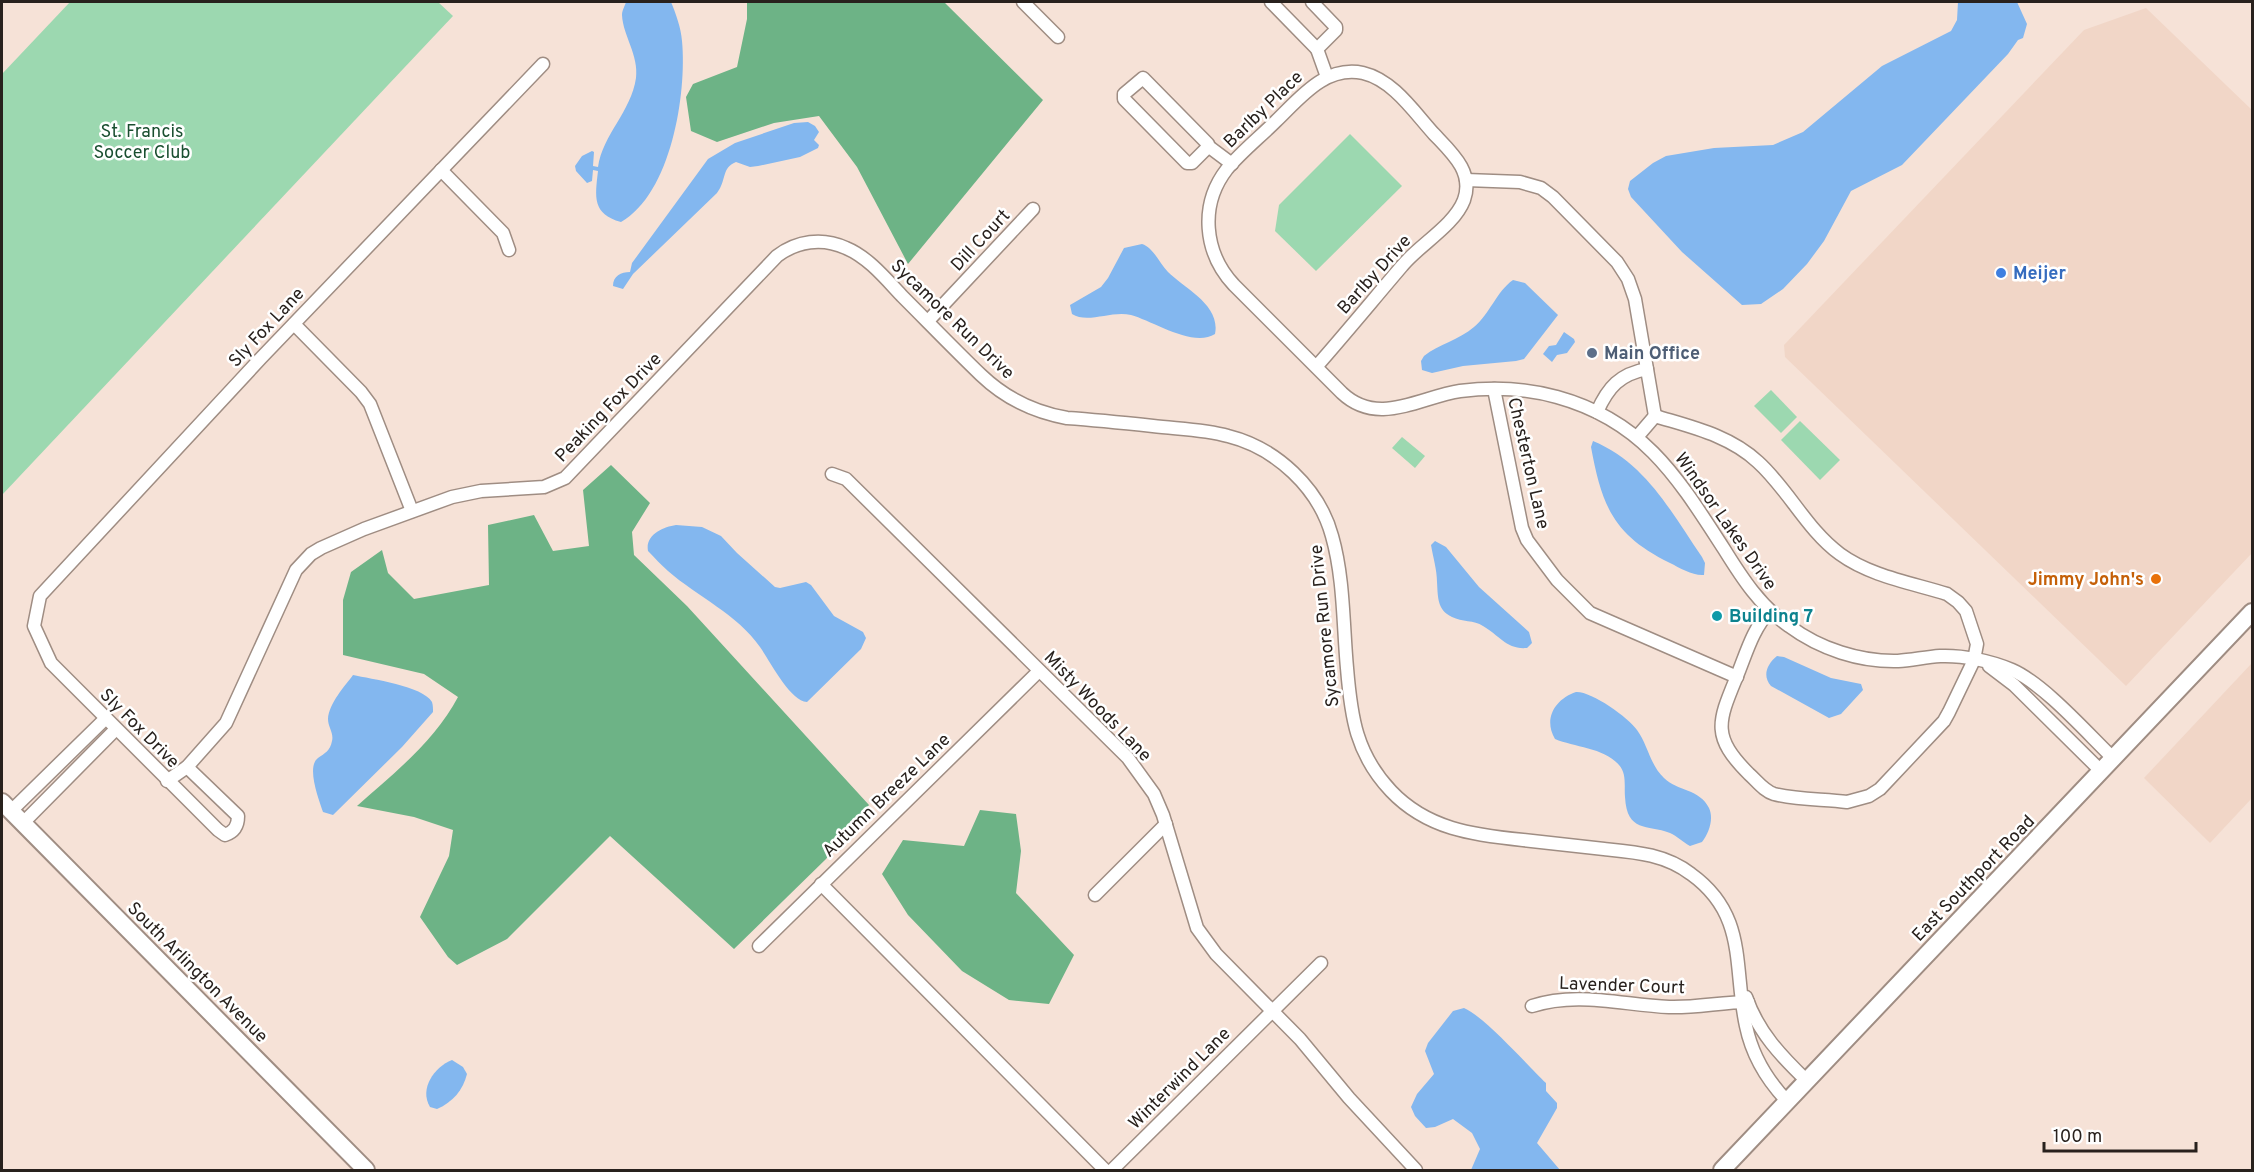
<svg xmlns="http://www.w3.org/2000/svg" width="2254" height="1172" viewBox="0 0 2254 1172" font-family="Overpass,sans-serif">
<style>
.built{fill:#f1d6c7}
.green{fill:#9cd8b0}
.forest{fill:#6db386}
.water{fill:#83b7ef}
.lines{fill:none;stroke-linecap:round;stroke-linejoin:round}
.street-casing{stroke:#9f8d83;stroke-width:15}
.secondary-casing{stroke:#9f8d83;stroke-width:20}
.street{stroke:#fff;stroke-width:12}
.secondary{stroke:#fff;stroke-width:16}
.shop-dot{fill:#3f7fe0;stroke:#fff;stroke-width:2}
.service-dot{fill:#5c6f8a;stroke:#fff;stroke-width:2}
.food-dot{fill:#e8710a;stroke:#fff;stroke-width:2}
.culture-dot{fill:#0f9aa8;stroke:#fff;stroke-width:2}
.labels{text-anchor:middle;stroke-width:5;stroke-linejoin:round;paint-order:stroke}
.street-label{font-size:18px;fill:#28211d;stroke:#fff}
.park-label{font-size:18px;fill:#1a4f30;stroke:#fff}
.shop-label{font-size:18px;font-weight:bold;fill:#366cbe;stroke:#fff;text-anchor:start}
.service-label{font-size:18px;font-weight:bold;fill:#4e5e75;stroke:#fff;text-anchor:start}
.food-label{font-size:18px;font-weight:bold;fill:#c56008;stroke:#fff;text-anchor:end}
.culture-label{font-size:18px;font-weight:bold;fill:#0d838f;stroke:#fff;text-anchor:start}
</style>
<rect width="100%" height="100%" fill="#f6e2d7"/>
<!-- built -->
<g class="built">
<polygon points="2146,8 2252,110 2252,553 2126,686 1785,357 1784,345 2084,30"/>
<polygon points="2252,663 2252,798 2210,843 2144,778"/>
</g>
<!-- green -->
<g class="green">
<polygon points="70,2 438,2 453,16 2,495 2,74"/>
<polygon points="1350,134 1402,186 1316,271 1275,231 1279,205"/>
<polygon points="1771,390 1797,417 1781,433 1754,406"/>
<polygon points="1800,421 1840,460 1820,480 1781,440"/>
<polygon points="1402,437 1425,456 1415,468 1392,448"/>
</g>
<!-- forest -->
<g class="forest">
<polygon points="747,2 944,2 1043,100 908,264 857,167 819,116 774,123 717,142 691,131 686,97 693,84 737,67 747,19"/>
<path d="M611,465L650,503L632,532L634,555L687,606L869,805L826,859L734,949L610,836L507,939L457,965L448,957L420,917L449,856L453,830L414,817L357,806C393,774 435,741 458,697L424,674L343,655V600L351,572L382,550L388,573L414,599L489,585L488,525L534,515L553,551L589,546L583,490Z"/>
<polygon points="980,810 1016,814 1021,851 1016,893 1074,955 1049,1004 1009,1000 962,971 908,915 882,874 903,840 964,846"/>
</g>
<!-- water -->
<g class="water">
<path d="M626,2H671C676,14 681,28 682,41C687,94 671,194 621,222C592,214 595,197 598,171L593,170L592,181L587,183L576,171L575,166L582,156L592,151L594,152L593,166L598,167C603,134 631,112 636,78C639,55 623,36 622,15C622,10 625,6 626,2Z"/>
<polygon points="1958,2 2017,2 2027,24 2023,38 2018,40 2008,54 1902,165 1851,191 1824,241 1807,264 1783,289 1761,304 1742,305 1682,252 1631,197 1628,189 1630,181 1653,163 1666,156 1714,148 1773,145 1803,132 1882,66 1951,31 1957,20"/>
<path d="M808,122L815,126L819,132L814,140L819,145L818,148L800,157L758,166L750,167L736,162C721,168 727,180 717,193L633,274L623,289L613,286C613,276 621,272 630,272L632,263L708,159L735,143L794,123Z"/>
<path d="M1142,244C1154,248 1159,263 1168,272C1184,288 1221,305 1215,334C1193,348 1153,321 1131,315C1112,310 1088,324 1072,314L1070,305L1101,287L1108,278L1124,248Z"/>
<path d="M1513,280L1525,283L1558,315L1524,359L1516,361L1463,366L1432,373L1422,370L1421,361L1424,356C1439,344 1459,340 1474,327C1490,314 1496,292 1513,280Z"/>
<polygon points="1564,332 1574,339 1575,342 1567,353 1557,355 1552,362 1543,354 1549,346 1556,345"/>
<path d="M1593,441C1646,463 1671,512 1702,557L1705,563L1704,575C1693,576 1680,568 1670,563C1613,535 1602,506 1591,447Z"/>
<path d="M676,525L702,527L721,536L737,553L775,587L780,588L806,582L811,585L834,616L863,632L866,638L861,649L807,702C790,701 770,661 760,647C737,614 698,597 668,571C661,565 655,558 648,551C645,535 663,527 676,525Z"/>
<path d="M1435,541L1446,547L1479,587L1529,632L1532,643L1527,648C1507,650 1499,635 1483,626C1474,620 1462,622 1452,617C1437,610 1438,597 1437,582C1437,570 1433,557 1431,545Z"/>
<path d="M1777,656L1784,657L1831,678L1861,684L1863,690L1841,714L1829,718L1771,686C1762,676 1767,664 1777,656Z"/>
<path d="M353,675C371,679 423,686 432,702C433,705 433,709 433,712L402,747L333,815L323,812C319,800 306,767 318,758C325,753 330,751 332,741C334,733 328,727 328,719C329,703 345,686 353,675Z"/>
<path d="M1576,692C1591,691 1628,717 1637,730C1648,745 1650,765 1664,778C1677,791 1700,789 1709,808C1714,819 1709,833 1702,842L1690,846C1683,842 1677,836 1670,833C1647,824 1627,833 1625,797C1624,786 1627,774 1619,765C1605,748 1574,747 1555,739C1543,719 1555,699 1576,692Z"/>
<path d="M1464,1008C1485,1017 1527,1065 1546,1083V1091L1557,1103V1108L1537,1143L1560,1170H1471L1480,1149L1472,1133L1453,1119L1435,1127L1426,1128L1415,1116L1411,1107L1417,1094L1434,1074L1425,1051L1428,1043L1453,1011Z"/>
<path d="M452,1060L463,1067L467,1074C463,1090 453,1102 437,1109L430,1107C419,1089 434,1067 452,1060Z"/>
</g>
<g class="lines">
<!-- street casing -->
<g class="street-casing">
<g id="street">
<polyline points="1023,2 1058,37"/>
<polyline points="1271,2 1317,49 1336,30 1336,27 1312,2"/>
<polyline points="1317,49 1327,77"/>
<polygon points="1143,78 1208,144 1207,148 1192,163 1187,163 1124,99 1124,94"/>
<polyline points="1208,146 1232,164"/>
<polyline points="441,170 503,233 509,250"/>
<polyline points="1466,180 1520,182 1541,188 1553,197 1617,262 1628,279 1635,299 1655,416"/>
<polyline points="928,321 1033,209"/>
<polyline points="294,324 361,392 370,404 412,511"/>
<path d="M1316,367C1345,334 1373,300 1402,266C1419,245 1454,226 1464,200C1474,172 1452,153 1434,134C1414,112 1393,80 1363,73C1325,65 1300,98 1276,121C1260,137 1241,152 1227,169C1199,205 1204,253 1234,285L1342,393C1378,427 1420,397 1460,391C1493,387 1525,388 1557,397C1644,421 1678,478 1724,549C1742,578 1760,606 1789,626C1820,649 1860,662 1898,661C1912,660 1926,657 1940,656C1963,655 1991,661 2012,670C2044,684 2087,733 2113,758"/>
<polyline points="1494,389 1522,528 1527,540 1557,580 1590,613 1737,677"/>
<path d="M1597,412C1608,387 1620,374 1647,369"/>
<path d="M1655,416C1691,427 1729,435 1758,462C1788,489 1807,530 1840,554C1870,576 1912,583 1947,594L1958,602L1966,611L1977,644L1974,660L1949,712L1944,721L1880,789L1869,796L1847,802C1824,799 1797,800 1774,794C1764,791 1757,781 1749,774C1711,736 1718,722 1737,676C1746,654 1753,628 1770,611"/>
<polyline points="1637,437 1655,416"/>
<polyline points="832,474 846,479 1128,758 1154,794 1163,815 1197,928 1216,954 1300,1039 1349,1098 1416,1170"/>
<polyline points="1989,666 2014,685 2101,771"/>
<path d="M187,767L238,816C238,826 234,832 225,835L218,830L51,663L34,626L40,596L261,358L543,64"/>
<path d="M167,781L187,767L226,723L296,570L311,554L321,548L364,529L452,497L481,491L544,487L565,478L777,256C797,241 822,237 846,248C868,257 886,279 902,296C928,322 954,349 981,375C1005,398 1033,412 1067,418C1096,420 1125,423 1153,426C1178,429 1204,429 1228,436C1276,448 1319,488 1332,536C1344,578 1343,625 1347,668C1351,717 1356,754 1391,791C1427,829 1473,835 1523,840C1550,843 1577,846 1604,849C1635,852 1665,854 1691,874C1748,915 1733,967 1746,1026C1752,1055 1767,1080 1787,1101"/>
<polyline points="11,811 105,719"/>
<polyline points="23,823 116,729"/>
<polyline points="821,884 1105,1170"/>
<polyline points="1095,895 1166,824"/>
<polyline points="759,946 1039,671"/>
<path d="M1746,997C1758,1032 1781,1056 1807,1081"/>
<path d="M1532,1006C1577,991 1623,1005 1669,1007C1696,1008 1722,1002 1748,1002"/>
<polyline points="1112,1170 1321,963"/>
</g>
</g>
<!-- secondary casing -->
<g class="secondary-casing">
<g id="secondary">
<polyline points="2,802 366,1170"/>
<polyline points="1722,1170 2252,612"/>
</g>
</g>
<!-- street -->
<use href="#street" class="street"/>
<!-- secondary -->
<use href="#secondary" class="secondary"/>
</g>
<!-- markers -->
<circle class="shop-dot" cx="2001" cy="273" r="6"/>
<circle class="service-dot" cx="1592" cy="353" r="6"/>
<circle class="food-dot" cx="2156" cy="579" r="6"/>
<circle class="culture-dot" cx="1717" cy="616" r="6"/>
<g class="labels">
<!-- street labels -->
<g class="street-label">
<text transform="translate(1263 109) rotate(-44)" y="6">Barlby Place</text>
<text transform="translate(980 240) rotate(-47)" y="6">Dill Court</text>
<text transform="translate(1374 274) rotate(-48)" y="6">Barlby Drive</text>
<text transform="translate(953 319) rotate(44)" y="6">Sycamore Run Drive</text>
<text transform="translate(266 327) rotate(-47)" y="6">Sly Fox Lane</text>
<text transform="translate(608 407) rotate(-46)" y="6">Peaking Fox Drive</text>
<text transform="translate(1529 463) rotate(77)" y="6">Chesterton Lane</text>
<text transform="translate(1726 521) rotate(55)" y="6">Windsor Lakes Drive</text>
<text transform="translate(1324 626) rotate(-96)" y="6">Sycamore Run Drive</text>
<text transform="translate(1098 706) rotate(46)" y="6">Misty Woods Lane</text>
<text transform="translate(140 728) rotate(45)" y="6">Sly Fox Drive</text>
<text transform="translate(886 795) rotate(-44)" y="6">Autumn Breeze Lane</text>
<text transform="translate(1973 878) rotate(-46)" y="6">East Southport Road</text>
<text transform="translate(198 972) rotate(45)" y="6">South Arlington Avenue</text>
<text transform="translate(1622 985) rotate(2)" y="6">Lavender Court</text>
<text transform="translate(1179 1078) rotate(-45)" y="6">Winterwind Lane</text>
</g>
<!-- park labels -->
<g class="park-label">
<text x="142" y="137">St. Francis<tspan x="142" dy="21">Soccer Club</tspan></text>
</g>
<!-- shop labels -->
<g class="shop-label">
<text x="2013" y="279">Meijer</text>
</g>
<!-- service labels -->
<g class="service-label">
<text x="1604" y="359">Main Office</text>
</g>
<!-- food labels -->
<g class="food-label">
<text x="2144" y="585">Jimmy John's</text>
</g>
<!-- culture labels -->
<g class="culture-label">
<text x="1729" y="622">Building 7</text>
</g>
</g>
<!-- border -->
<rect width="2254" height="1172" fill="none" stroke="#28211d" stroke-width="6"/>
<!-- scale -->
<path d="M2044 1142v9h152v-9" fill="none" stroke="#28211d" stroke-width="3"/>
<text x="2053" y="1142" font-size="18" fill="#28211d" stroke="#ffffff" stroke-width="4.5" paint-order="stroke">100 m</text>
</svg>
